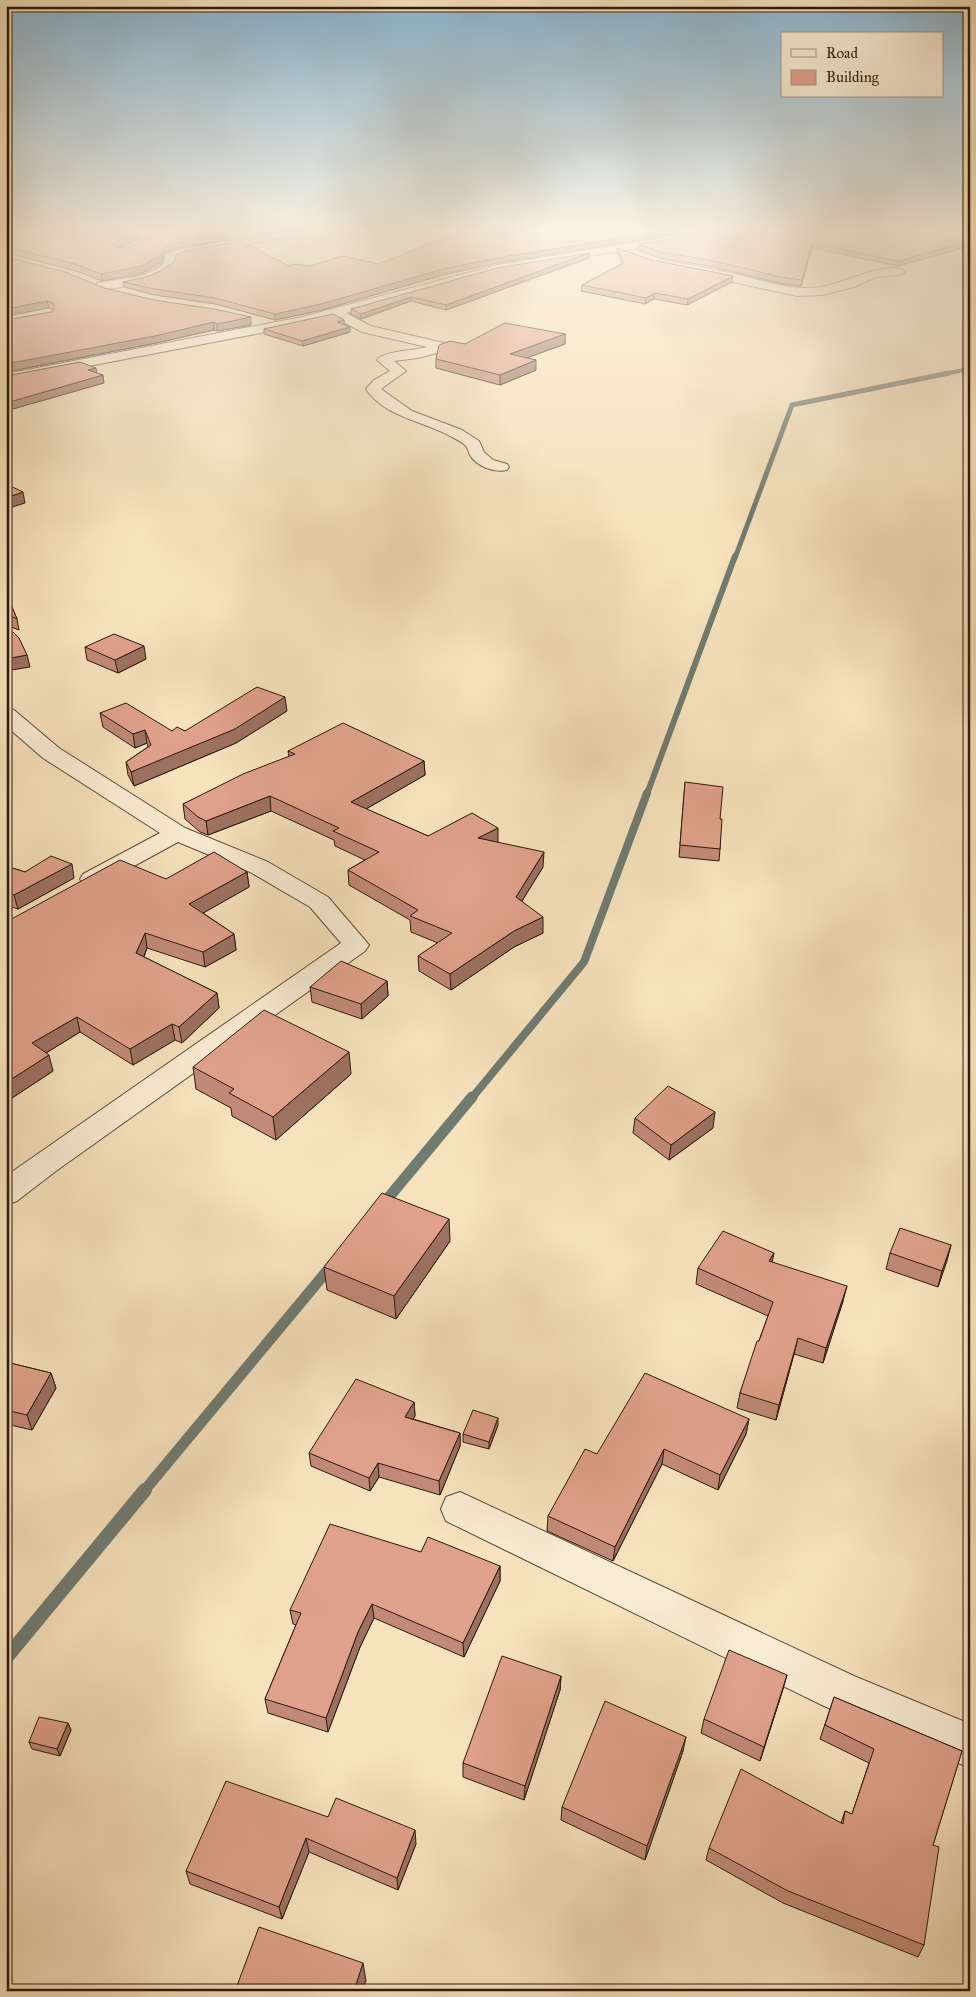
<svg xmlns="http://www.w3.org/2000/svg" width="976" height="1997" viewBox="0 0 976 1997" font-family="'IM FELL Great Primer',serif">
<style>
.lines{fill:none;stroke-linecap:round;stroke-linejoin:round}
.stream-far5{stroke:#707b71;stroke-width:4}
.stream-far4{stroke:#707b71;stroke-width:5}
.stream-far3{stroke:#707b71;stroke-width:6}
.stream-far2{stroke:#707b71;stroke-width:8}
.stream-far1{stroke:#707b71;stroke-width:11}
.stream{stroke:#707b71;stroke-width:14}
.street-casing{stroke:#5e4b38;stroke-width:2}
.street{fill:#f9ecd4;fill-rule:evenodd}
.wall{fill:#c18a78;stroke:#2c190c}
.shaded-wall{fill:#9d7162;stroke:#2c190c}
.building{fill:#e0a18c;stroke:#2c190c}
</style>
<rect width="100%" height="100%" fill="#f6e2bd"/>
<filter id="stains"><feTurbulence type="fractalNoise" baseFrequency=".004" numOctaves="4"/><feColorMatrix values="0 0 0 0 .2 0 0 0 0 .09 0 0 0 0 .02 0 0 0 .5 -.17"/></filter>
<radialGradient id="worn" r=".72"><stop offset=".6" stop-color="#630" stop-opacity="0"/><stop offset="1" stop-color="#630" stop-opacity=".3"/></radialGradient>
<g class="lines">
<!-- stream-far5 -->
<polyline class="stream-far5" points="943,374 970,369"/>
<!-- stream-far4 -->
<polyline class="stream-far4" points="735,558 792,405 949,373"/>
<!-- stream-far3 -->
<polyline class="stream-far3" points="647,794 735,556"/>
<!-- stream-far2 -->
<polyline class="stream-far2" points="471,1099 584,962 647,793"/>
<!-- stream-far1 -->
<g class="stream-far1">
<polyline points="384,1203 472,1097"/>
<polyline points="144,1491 332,1265"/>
</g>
<!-- stream -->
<polyline class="stream" points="6,1658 145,1490"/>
<!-- street casing -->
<g class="street-casing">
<g id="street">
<polygon points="143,232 153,232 155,239 154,241 127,253 119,253 117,251 119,249 144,238"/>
<path d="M280,232H302L297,235L185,255L175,259L176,264C159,285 126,286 101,290L95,286L97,283C120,278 145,280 164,263L165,255L178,250Z"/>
<path d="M699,232H722L717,235L497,271L346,313L371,326L448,344L450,347L448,350L418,358L394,361L406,371L381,389L412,411L462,430L479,441L484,452L493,460L507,464L509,467L507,470C494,473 476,466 470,455C468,451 468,448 465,445C462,442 456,439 452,437C426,422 384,417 366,389L374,380L390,371L377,360C385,350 415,351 427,347L362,332L334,317L302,325L6,382V374L302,317L497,265Z"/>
<path d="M660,260C686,264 713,269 739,275C766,281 793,291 821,287C839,285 892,258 905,272L899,275L876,277L854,287L822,295L797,296L656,265L654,263Z"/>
<polygon points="6,709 14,710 59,748 185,828 268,862 328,897 369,945 365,951 56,1171 17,1201 6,1205 6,1176 341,943 310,907 250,872 178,842 101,884 92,886 83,884 80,879 83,874 160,833 43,758 6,726"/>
<polygon points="460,1492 854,1676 970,1724 970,1768 824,1706 446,1521 441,1509 446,1497"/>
</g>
</g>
<!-- street -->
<use href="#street" class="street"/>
</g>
<!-- wall -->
<g class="wall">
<polygon points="6,232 142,232 142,237 118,248 126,248 154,236 155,234 155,232 223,232 226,233 227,240 178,248 164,253 162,262 143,273 102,281 76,271 6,253"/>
<polygon points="970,232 970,246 898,266 812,248 801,286 779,283 709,266 660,258 637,250 638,244"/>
<polygon points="617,248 651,260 733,276 732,282 687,305 654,299 645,304 581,291 582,285 622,264 617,253"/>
<polygon points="589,253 589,258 446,310 411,301 361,319 351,314 351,309"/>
<polygon points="6,257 104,288 251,325 217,331 214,330 156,343 6,372 6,320 52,312 54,310 49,308"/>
<polygon points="497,263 443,275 322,310 275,320 215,304 155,295 124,287 123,282 289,266 310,266 379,264"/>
<polygon points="344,320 344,325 350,332 303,346 264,334 264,329"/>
<polygon points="565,334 565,344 526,358 536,370 500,385 436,368 436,359 465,344"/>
<polygon points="6,593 17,619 19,630 6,625"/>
<polygon points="85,647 146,659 118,673 87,660"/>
<polygon points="287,711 236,743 134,786 128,775 126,762 148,747 147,743 135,748 103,727 100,713 172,731 185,731"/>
<polygon points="288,751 424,761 425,775 366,809 428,836 498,843 543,867 522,901 543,933 514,947 451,990 419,971 418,956 438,943 411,932 410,920 349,885 348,870 365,860 335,846 334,840 271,811 208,835 200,832 185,819 183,804 289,757"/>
<polygon points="685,782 720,819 720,849 719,861 679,857"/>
<polygon points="6,866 25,872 74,878 18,909 6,905"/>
<polygon points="247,872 249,887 203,913 234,934 236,950 205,967 147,948 144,957 217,993 219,1008 182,1043 175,1040 133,1065 80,1032 46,1053 53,1071 12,1098 6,1094 6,922 166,879"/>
<polygon points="387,981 388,996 362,1019 312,1002 310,987"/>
<polygon points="193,1067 351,1074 276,1140 232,1116 231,1108 196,1089"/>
<polygon points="635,1118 713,1128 669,1160 633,1133"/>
<polygon points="450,1241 396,1319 327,1290 324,1267"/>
<polygon points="951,1245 938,1287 886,1269 890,1253"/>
<polygon points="772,1262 843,1301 823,1363 794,1354 776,1420 737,1408 740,1393 768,1316 696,1284 698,1268"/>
<polygon points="6,1362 51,1373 56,1388 32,1430 6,1424"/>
<polygon points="414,1402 415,1416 413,1419 460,1433 460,1446 440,1495 379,1477 370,1491 311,1466 309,1453"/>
<polygon points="749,1419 746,1434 718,1490 662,1464 613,1561 547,1531 548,1516 597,1454"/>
<polygon points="498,1425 489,1449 463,1442 463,1434"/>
<polygon points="421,1552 500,1566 500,1581 464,1657 374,1618 360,1647 328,1732 268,1713 265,1699 296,1625 293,1624 290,1610"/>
<polygon points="561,1676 560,1690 524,1800 463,1777 463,1763"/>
<polygon points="783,1689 760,1761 701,1733 704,1719"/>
<polygon points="834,1697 962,1751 933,1845 924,1945 918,1957 783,1903 706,1860 709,1848 841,1823 845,1811 852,1814 869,1763 820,1739"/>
<polygon points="68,1723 71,1730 60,1756 32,1749 29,1742"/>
<polygon points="683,1751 645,1860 561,1820 562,1807"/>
<polygon points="328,1817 416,1844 398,1890 309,1852 282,1919 190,1884 186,1871"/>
</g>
<!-- shaded-wall -->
<g class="shaded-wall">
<polygon points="138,232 142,232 142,237 118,247 115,251 114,244 117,241"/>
<polygon points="657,232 690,232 497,263 443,275 322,310 275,320 275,314 443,269 497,258"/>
<polygon points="226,233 227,240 178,248 164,253 162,262 143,273 102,281 101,274 163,247 177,242"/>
<polygon points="970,241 970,246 898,266 898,261"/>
<polygon points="812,243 812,248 801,286 802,280"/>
<polygon points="589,253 589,258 446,310 446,305"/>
<polygon points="733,276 732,282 687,305 688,299"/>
<polygon points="655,293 654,299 645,304 646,298"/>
<polygon points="411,297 411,301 361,319 361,314"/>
<polygon points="47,301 49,308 6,316 6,309"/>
<polygon points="251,317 251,325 217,331 217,324"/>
<polygon points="344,320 344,325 337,322"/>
<polygon points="214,322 214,330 156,343 6,372 6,364"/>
<polygon points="350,327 350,332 303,346 302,341"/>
<polygon points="565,334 565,344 510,364 510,354"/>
<polygon points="536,360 536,370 500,385 500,375"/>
<polygon points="96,368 97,375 88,370"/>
<polygon points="103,375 104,383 6,411 6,403"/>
<polygon points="23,492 25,503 6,509 6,498"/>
<polygon points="144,646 146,659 118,673 115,660"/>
<polygon points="27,655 30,667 6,671 6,659"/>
<polygon points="285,697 287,711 236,743 134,786 131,772"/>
<polygon points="145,730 147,743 135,748 133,734"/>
<polygon points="424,761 425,775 352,817 351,802"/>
<polygon points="270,796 271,811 208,835 206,821"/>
<polygon points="498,828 498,843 478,838"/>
<polygon points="544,852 543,867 515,912 516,897"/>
<polygon points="72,864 74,878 18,909 14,895"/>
<polygon points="247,872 249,887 191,920 189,904"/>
<polygon points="543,917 543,933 514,947 451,990 450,974 514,931"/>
<polygon points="145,933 147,948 139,969 136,953"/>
<polygon points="234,934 236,950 205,967 203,952"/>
<polygon points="387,981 388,996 362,1019 361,1004"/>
<polygon points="217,993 219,1008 182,1043 179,1027"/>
<polygon points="77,1017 80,1032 36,1059 32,1043"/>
<polygon points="172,1024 175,1040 133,1065 130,1049"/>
<polygon points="349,1052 351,1074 276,1140 273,1117"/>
<polygon points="49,1055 53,1071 12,1098 7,1082"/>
<polygon points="715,1112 713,1128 669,1160 671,1145"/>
<polygon points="449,1219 450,1241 396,1319 394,1296"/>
<polygon points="951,1245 947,1261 938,1287 942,1271"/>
<polygon points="774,1253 771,1268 769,1261"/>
<polygon points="847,1286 843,1301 823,1363 826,1348"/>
<polygon points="798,1338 794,1354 776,1420 779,1405"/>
<polygon points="51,1373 56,1388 32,1430 27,1415"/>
<polygon points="414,1402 415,1416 406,1431 405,1417"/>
<polygon points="498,1418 498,1425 489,1449 489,1442"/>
<polygon points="749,1419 746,1434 718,1490 720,1475"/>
<polygon points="460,1433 460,1446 440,1495 439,1481"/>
<polygon points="664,1449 662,1464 613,1561 615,1547"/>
<polygon points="378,1463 379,1477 370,1491 369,1478"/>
<polygon points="500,1566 500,1581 464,1657 463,1643"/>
<polygon points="372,1604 374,1618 360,1647 328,1732 326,1718 358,1632"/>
<polygon points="787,1675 783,1689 760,1761 764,1747"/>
<polygon points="561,1676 560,1690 524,1800 525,1786"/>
<polygon points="68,1723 71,1730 60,1756 57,1749"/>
<polygon points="686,1737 683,1751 645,1860 647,1846"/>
<polygon points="415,1830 416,1844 398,1890 397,1878"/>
<polygon points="306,1838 309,1852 282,1919 279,1907"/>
<polygon points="363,1963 366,1981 362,1991 354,1991"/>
</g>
<!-- building -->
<g class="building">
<polygon points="6,232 138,232 117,241 114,244 118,248 126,248 154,236 156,232 223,232 226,233 177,242 163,247 161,255 142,266 101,274 75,264 6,247"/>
<polygon points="459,232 657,232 497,258 443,269 321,304 275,314 215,298 155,289 123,282 146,277 161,271 174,262 176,255 185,251 241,241 289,266 294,264 310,266 342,256 379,264"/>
<polygon points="717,232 970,232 970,241 898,261 812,243 802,280 780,277 710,260 660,252 638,244"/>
<polygon points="617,248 651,260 733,276 688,299 655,293 646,298 582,285 624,263"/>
<polygon points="589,253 446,305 411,297 361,314 351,309 497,268"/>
<polygon points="6,257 65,272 104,288 154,300 214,309 251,317 217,324 214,322 155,336 6,364 6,320 52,312 55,308 53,303 47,301 6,309"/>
<polygon points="333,314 344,320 337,322 350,327 302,341 264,329"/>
<polygon points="505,323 565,334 510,354 536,360 500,375 436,359 439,345 450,341 465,344"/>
<polygon points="80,362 96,368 88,370 103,375 6,403 6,376"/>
<polygon points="6,484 23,492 6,498"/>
<polygon points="6,593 17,619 6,614"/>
<polygon points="6,625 19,638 27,655 6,659"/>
<polygon points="114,634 144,646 115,660 85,647"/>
<polygon points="257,687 285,697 235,729 131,772 126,762 151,745 145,730 133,734 100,713 126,703 172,731 177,727 185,731"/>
<polygon points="343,723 424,761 351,802 428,836 472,813 498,828 478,838 544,852 516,897 543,917 514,931 450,974 418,956 452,933 410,916 418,910 348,870 379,852 333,831 339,828 270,796 206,821 198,817 183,804 243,774 295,754 288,751"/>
<polygon points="685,782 723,787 720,819 722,819 720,849 680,845"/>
<polygon points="214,852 247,872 189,904 234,934 203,952 145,933 136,953 217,993 179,1027 172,1024 130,1049 77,1017 32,1043 49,1055 7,1082 6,1081 6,922 120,860 166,879"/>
<polygon points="51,856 72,864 14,895 6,893 6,866 25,872"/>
<polygon points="341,961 387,981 361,1004 310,987"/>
<polygon points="264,1010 349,1052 273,1117 229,1093 234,1089 193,1067"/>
<polygon points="668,1086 715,1112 671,1145 635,1118"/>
<polygon points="382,1193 449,1219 394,1296 324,1267"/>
<polygon points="900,1228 951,1245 942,1271 890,1253"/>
<polygon points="723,1231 774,1253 769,1261 847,1286 826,1348 798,1338 779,1405 740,1393 757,1341 759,1341 773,1302 698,1268"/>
<polygon points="6,1362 51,1373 27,1415 6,1410"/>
<polygon points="645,1373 749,1419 720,1475 664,1449 615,1547 548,1516 585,1449 597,1454"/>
<polygon points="356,1379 414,1402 405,1417 460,1433 439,1481 378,1463 369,1478 309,1453"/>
<polygon points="473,1410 498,1418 489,1442 463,1434"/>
<polygon points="330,1524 421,1552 428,1537 500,1566 463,1643 372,1604 358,1632 326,1718 265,1699 301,1613 290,1610"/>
<polygon points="729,1650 787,1675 764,1747 704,1719"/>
<polygon points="502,1656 561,1676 525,1786 463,1763"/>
<polygon points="834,1697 962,1751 933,1845 939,1847 924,1945 788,1891 709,1848 741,1769 843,1824 845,1811 852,1814 874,1749 825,1725"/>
<polygon points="605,1701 686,1737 647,1846 562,1807"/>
<polygon points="39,1717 68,1723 57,1749 29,1742"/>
<polygon points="226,1781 328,1817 336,1798 415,1830 397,1878 306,1838 279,1907 186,1871"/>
<polygon points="259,1927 363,1963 354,1991 235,1991"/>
</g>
<!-- sky -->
<linearGradient id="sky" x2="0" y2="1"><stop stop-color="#8ab8d4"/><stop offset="0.45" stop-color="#fbf2e1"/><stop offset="1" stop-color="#fbf2e1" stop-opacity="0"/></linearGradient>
<rect width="976" height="511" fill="url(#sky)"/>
<!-- margin -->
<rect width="976" height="1997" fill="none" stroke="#f6e2bd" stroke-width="25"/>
<rect x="8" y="8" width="961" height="1982" fill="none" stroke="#2c190c" stroke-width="2.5"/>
<rect x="12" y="12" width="951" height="1972" fill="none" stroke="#2c190c"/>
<!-- legend -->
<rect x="781" y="32" width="162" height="65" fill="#f9ecd4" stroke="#a79884"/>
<rect x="791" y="49" width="25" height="8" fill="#f9ecd4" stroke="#a79884"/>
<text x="826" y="58" font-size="15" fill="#2c190c">Road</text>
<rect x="791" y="70" width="25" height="15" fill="#e0a18c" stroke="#a79884"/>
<text x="826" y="82" font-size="15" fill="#2c190c">Building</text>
<rect width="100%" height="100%" filter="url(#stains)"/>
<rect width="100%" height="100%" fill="url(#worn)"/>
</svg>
